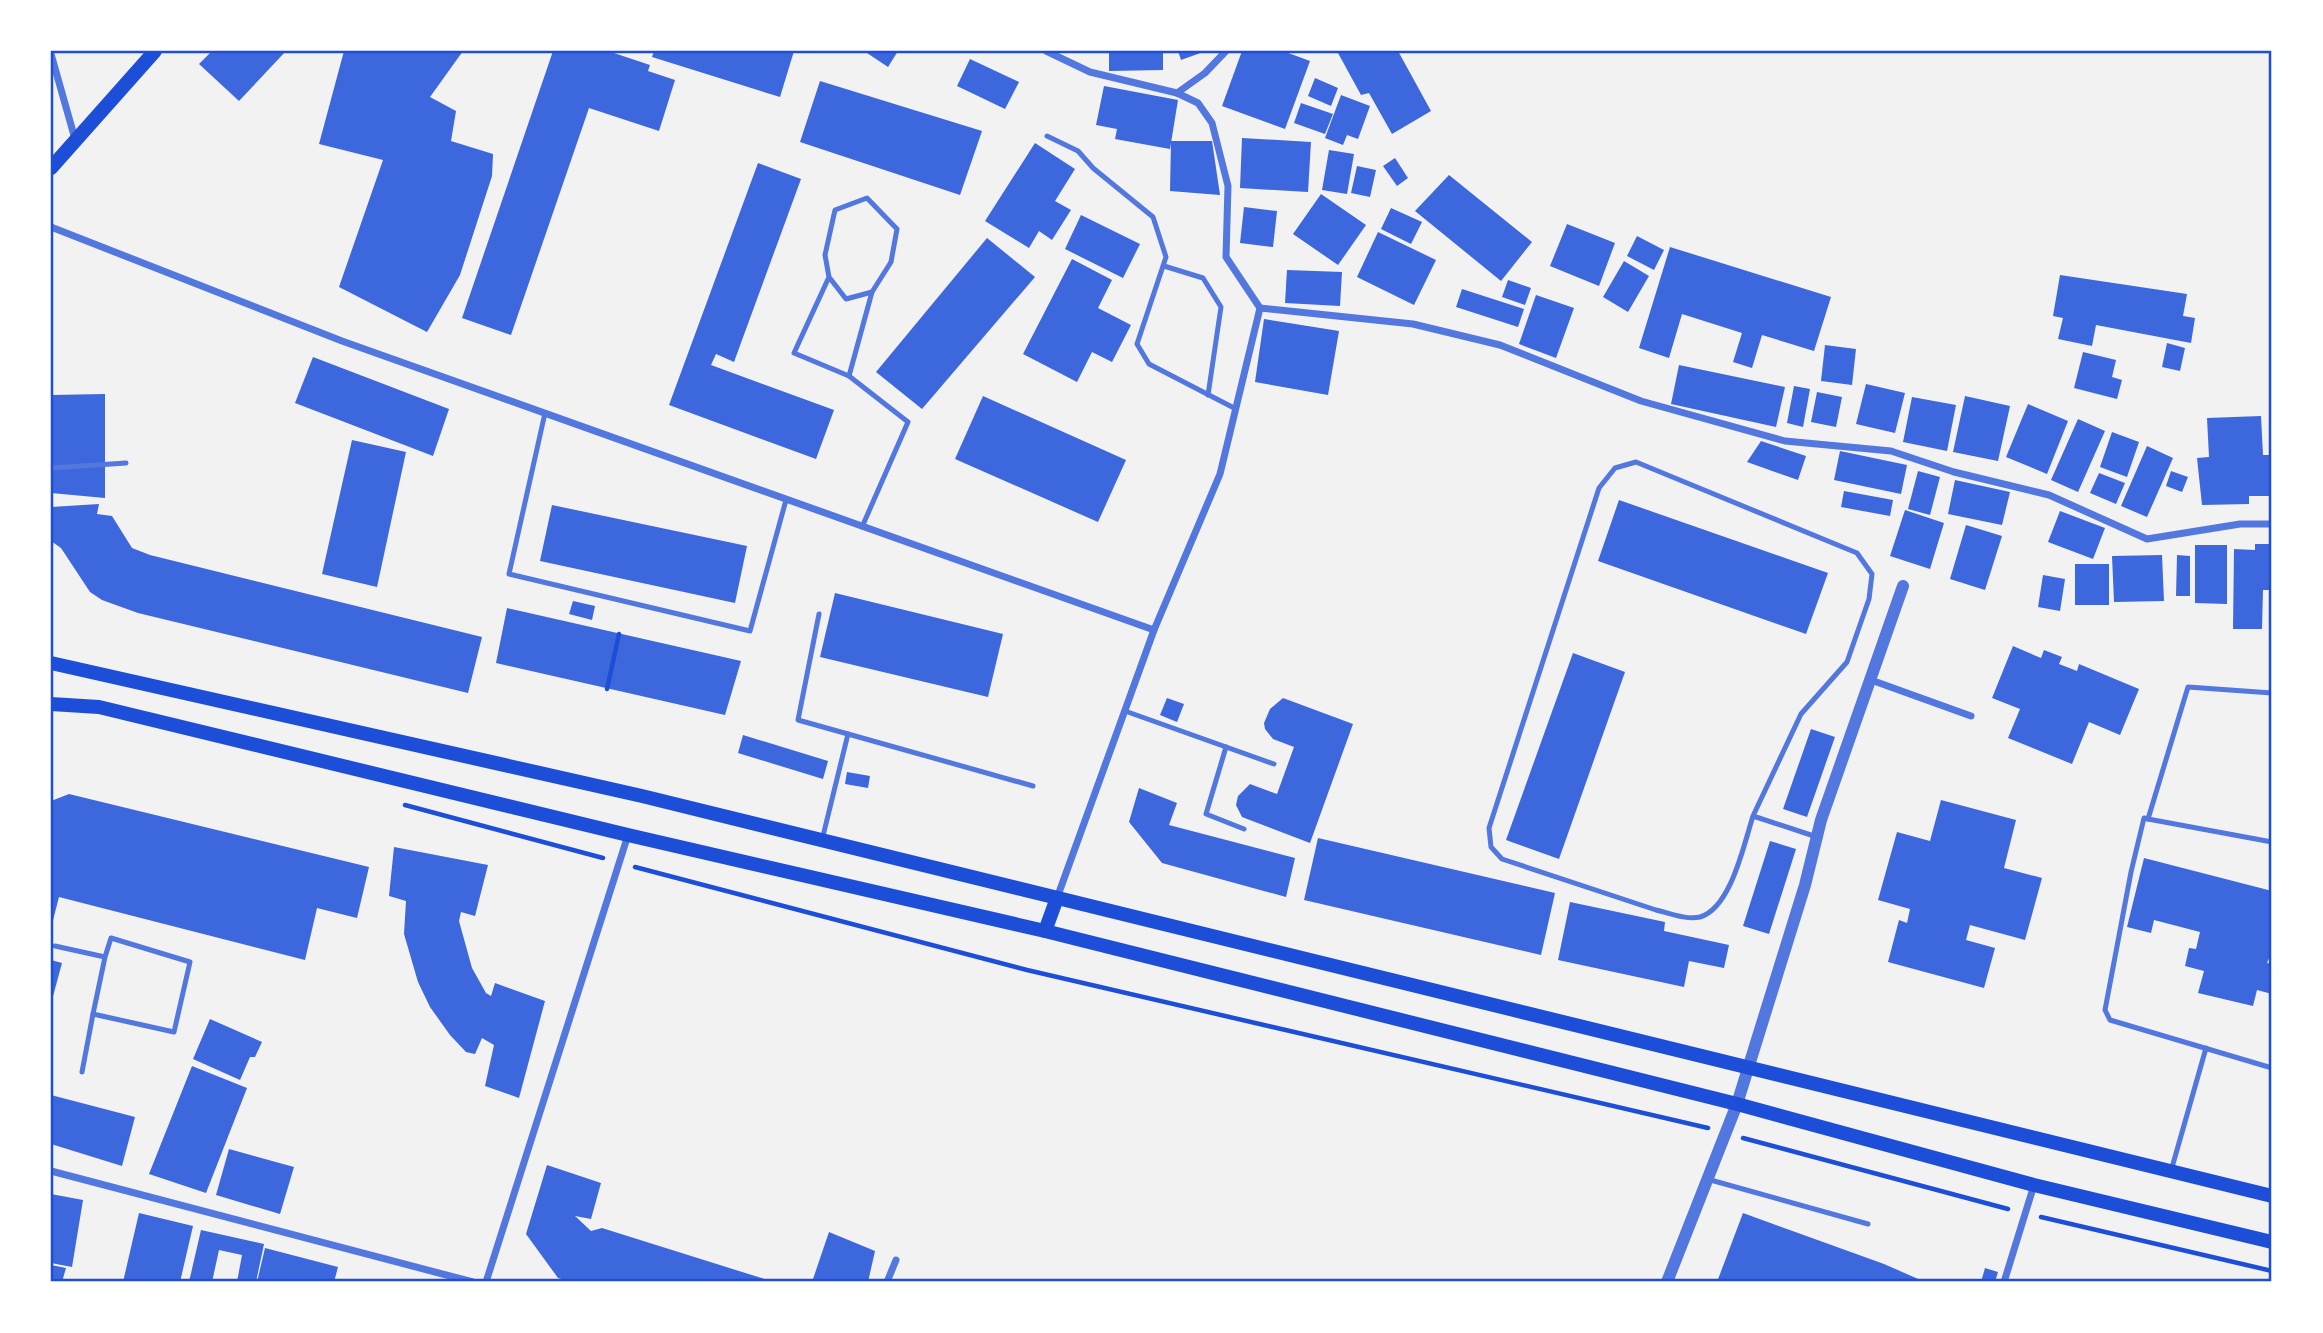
<svg xmlns="http://www.w3.org/2000/svg" width="2323" height="1333" viewBox="0 0 2323 1333" font-family="Literata,serif">
<style>
.building{fill:#3d67dc}
.lines{fill:none;stroke-linecap:round;stroke-linejoin:round}
.path{stroke:#1d4ed8;stroke-width:4.5}
.service{stroke:#5277de;stroke-width:5}
.minor{stroke:#5277de;stroke-width:7}
.tertiary{stroke:#5277de;stroke-width:12}
.secondary{stroke:#1d4ed8;stroke-width:14}
.neatline{fill:none;stroke:#1d4ed8;stroke-width:2.5}
</style>
<rect width="100%" height="100%" fill="#f2f2f2"/>
<!-- building -->
<g class="building">
<polygon points="212,51 286,51 239,101 199,64"/>
<polygon points="344,51 463,51 430,97 456,111 451,141 493,154 492,176 460,275 427,332 339,287 383,160 319,144"/>
<polygon points="553,51 608,51 650,65 648,71 675,80 659,131 589,108 511,335 462,318"/>
<polygon points="654,51 794,51 780,97 652,57"/>
<polygon points="864,51 898,51 888,67"/>
<polygon points="1109,51 1163,51 1163,70 1109,71"/>
<polygon points="1178,51 1206,51 1181,60"/>
<polygon points="1242,51 1283,51 1310,61 1285,129 1222,106"/>
<polygon points="1341,51 1398,51 1431,111 1392,134 1369,93 1361,95 1338,53"/>
<polygon points="970,59 1019,82 1005,109 957,86"/>
<polygon points="1315,78 1338,88 1331,106 1308,96"/>
<polygon points="820,81 982,131 960,195 800,142"/>
<polygon points="1104,86 1178,100 1170,149 1115,139 1117,129 1096,125"/>
<polygon points="1341,95 1370,106 1358,139 1347,135 1343,145 1325,138"/>
<polygon points="1301,103 1333,114 1325,134 1294,123"/>
<polygon points="1242,138 1311,142 1308,192 1240,188"/>
<polygon points="1171,141 1212,141 1220,195 1170,191"/>
<polygon points="1035,143 1075,169 1055,201 1071,210 1052,240 1039,231 1029,248 985,221"/>
<polygon points="1329,150 1354,154 1347,194 1322,190"/>
<polygon points="1395,158 1408,178 1397,186 1383,166"/>
<polygon points="758,163 801,179 734,362 716,354 711,365 834,410 816,459 669,405"/>
<polygon points="1357,166 1376,170 1370,197 1351,193"/>
<polygon points="1449,175 1532,242 1501,281 1415,211"/>
<polygon points="1321,194 1366,225 1338,265 1293,234"/>
<polygon points="1244,207 1277,211 1273,247 1240,243"/>
<polygon points="1391,208 1422,222 1411,244 1381,229"/>
<polygon points="1081,215 1140,244 1123,278 1065,249"/>
<polygon points="1567,224 1615,243 1599,286 1550,266"/>
<polygon points="1378,232 1436,260 1414,305 1357,277"/>
<polygon points="1637,236 1664,250 1654,270 1627,256"/>
<polygon points="987,238 1035,277 922,409 876,372"/>
<polygon points="1670,247 1831,297 1814,351 1762,335 1752,368 1733,362 1742,333 1682,314 1669,358 1639,348"/>
<polygon points="1072,259 1112,280 1098,308 1131,325 1112,362 1092,352 1077,382 1023,354"/>
<polygon points="1624,261 1649,276 1628,312 1603,297"/>
<polygon points="1287,270 1342,272 1340,306 1285,303"/>
<polygon points="2060,275 2187,294 2183,316 2195,318 2191,343 2096,325 2092,346 2058,339 2063,318 2053,316"/>
<polygon points="1508,280 1531,288 1525,305 1502,297"/>
<polygon points="1462,289 1524,309 1518,327 1456,307"/>
<polygon points="1536,295 1574,308 1556,358 1519,344"/>
<polygon points="1264,319 1339,331 1328,395 1255,382"/>
<polygon points="2167,343 2185,348 2180,371 2162,367"/>
<polygon points="1825,345 1856,349 1852,385 1821,381"/>
<polygon points="2083,352 2116,360 2112,377 2122,380 2117,399 2074,388"/>
<polygon points="313,357 449,409 433,456 295,403"/>
<polygon points="1679,365 1785,387 1776,427 1671,404"/>
<polygon points="1866,384 1905,393 1895,433 1856,424"/>
<polygon points="1794,386 1810,389 1803,427 1787,423"/>
<polygon points="1817,392 1842,397 1836,427 1811,422"/>
<polygon points="105,394 105,498 51,493 51,395"/>
<polygon points="983,396 1126,460 1098,522 955,459"/>
<polygon points="1965,396 2010,406 1998,461 1953,452"/>
<polygon points="1912,397 1956,405 1947,451 1903,442"/>
<polygon points="2028,404 2068,421 2047,474 2006,457"/>
<polygon points="2261,416 2263,455 2272,455 2272,496 2249,496 2249,504 2202,505 2197,458 2209,457 2207,418"/>
<polygon points="2078,419 2105,431 2078,492 2051,480"/>
<polygon points="2112,432 2139,442 2127,477 2100,467"/>
<polygon points="352,440 406,452 377,587 322,574"/>
<polygon points="1761,441 1806,456 1798,480 1747,462"/>
<polygon points="2147,446 2173,458 2147,517 2121,506"/>
<polygon points="1840,451 1907,465 1901,494 1834,480"/>
<polygon points="1918,471 1940,477 1930,515 1908,509"/>
<polygon points="2171,471 2188,477 2182,492 2166,486"/>
<polygon points="2099,473 2125,483 2116,504 2090,493"/>
<polygon points="1955,480 2010,492 2002,525 1948,514"/>
<polygon points="1844,491 1893,500 1890,516 1841,507"/>
<polygon points="1619,500 1828,573 1806,634 1598,561"/>
<polygon points="99,504 97,514 112,516 132,548 150,555 482,637 468,693 138,613 102,600 90,592 61,548 51,541 51,507"/>
<polygon points="552,505 747,546 735,603 540,561"/>
<polygon points="1905,510 1944,523 1930,569 1890,556"/>
<polygon points="2060,511 2105,528 2093,559 2048,542"/>
<polygon points="1966,525 2002,536 1985,590 1950,579"/>
<polygon points="2255,544 2272,544 2272,590 2263,590 2262,629 2233,629 2234,549 2255,550"/>
<polygon points="2195,545 2227,545 2227,604 2195,603"/>
<polygon points="2162,555 2164,601 2114,602 2112,556"/>
<polygon points="2177,555 2190,556 2190,596 2176,596"/>
<rect x="2075" y="564" width="34" height="41"/>
<polygon points="2043,575 2065,579 2060,611 2038,607"/>
<polygon points="835,593 1003,634 988,697 820,657"/>
<polygon points="573,601 595,606 592,620 569,614"/>
<polygon points="507,608 741,661 725,715 496,663"/>
<polygon points="2013,646 2041,658 2044,650 2062,657 2059,664 2077,671 2079,664 2139,689 2120,735 2089,722 2072,764 2008,738 2020,709 1992,698"/>
<polygon points="1573,653 1625,672 1559,859 1506,840"/>
<polygon points="1167,698 1184,704 1177,722 1160,715"/>
<polygon points="1283,698 1353,724 1310,843 1242,817 1236,805 1238,796 1250,784 1277,794 1294,747 1273,739 1265,729 1264,723 1270,709"/>
<polygon points="1811,729 1835,737 1807,817 1783,809"/>
<polygon points="743,735 828,761 823,779 738,753"/>
<polygon points="847,772 870,776 868,788 845,784"/>
<polygon points="1139,788 1177,803 1169,825 1295,858 1286,897 1162,863 1129,822"/>
<polygon points="69,794 369,867 357,918 317,908 305,960 59,897 51,928 51,801"/>
<polygon points="1941,800 2016,820 2004,868 2042,878 2025,940 1970,925 1966,940 1995,948 1984,988 1888,962 1899,920 1907,923 1910,909 1878,900 1897,832 1930,841"/>
<polygon points="1318,838 1555,893 1541,955 1304,900"/>
<polygon points="1770,841 1796,849 1769,934 1743,926"/>
<polygon points="394,847 488,865 475,916 461,912 459,921 472,968 486,993 491,996 495,983 545,1001 519,1098 485,1086 494,1045 482,1038 475,1054 466,1052 450,1035 430,1007 418,982 404,934 406,901 389,896"/>
<polygon points="2144,858 2272,891 2272,951 2267,963 2272,964 2272,994 2257,990 2253,1006 2198,993 2204,971 2185,966 2189,948 2196,949 2200,932 2154,920 2151,933 2127,927"/>
<polygon points="1570,902 1665,922 1664,931 1729,945 1724,968 1689,961 1684,987 1558,960"/>
<polygon points="51,960 62,963 52,1000 51,1000"/>
<polygon points="210,1019 262,1042 255,1057 250,1057 240,1080 193,1059"/>
<polygon points="192,1066 247,1088 206,1193 149,1174"/>
<polygon points="51,1095 135,1117 122,1166 51,1144"/>
<polygon points="229,1149 294,1167 280,1214 216,1195"/>
<polygon points="547,1165 601,1183 591,1219 575,1216 591,1231 602,1228 774,1282 573,1282 558,1278 526,1234"/>
<polygon points="51,1194 83,1200 72,1267 51,1263"/>
<polygon points="139,1213 193,1226 180,1282 123,1282"/>
<polygon points="1743,1213 1884,1264 1925,1282 1717,1282"/>
<polygon points="201,1230 264,1244 256,1282 237,1282 242,1255 219,1250 212,1282 189,1282"/>
<polygon points="829,1232 875,1251 868,1282 812,1282"/>
<polygon points="265,1248 338,1267 334,1282 257,1282"/>
<polygon points="51,1265 66,1268 62,1282 51,1282"/>
<polygon points="1985,1268 1998,1272 1995,1282 1981,1282"/>
</g>
<g class="lines">
<!-- path -->
<g class="path">
<polyline points="607,689 619,634"/>
<polyline points="405,805 603,858"/>
<polyline points="635,867 1027,970 1708,1128"/>
<polyline points="1743,1138 2008,1209"/>
<polyline points="2041,1217 2272,1271"/>
</g>
<!-- service -->
<g class="service">
<polyline points="1047,136 1078,151 1093,168 1153,217 1166,257 1137,344 1149,364 1236,409"/>
<polyline points="1164,266 1203,278 1221,307 1208,395"/>
<polyline points="829,277 846,299 872,292 891,262 897,229 867,198 835,210 825,255 829,277 794,353 849,376 908,422 862,527"/>
<polyline points="849,376 872,292"/>
<polyline points="545,413 509,574 750,631 786,500"/>
<polyline points="51,468 126,463"/>
<polyline points="819,614 798,720 848,734"/>
<polyline points="2272,693 2188,687 2148,819 2144,818 2131,872 2105,1010 2110,1020 2272,1068"/>
<polyline points="1125,711 1274,764"/>
<polyline points="1226,747 1206,814 1244,829"/>
<path d="M1753,816L1801,714L1847,662L1869,599L1872,574L1857,553L1636,462L1615,468L1599,488L1489,828L1491,847L1502,859L1656,910C1669,913 1686,920 1700,917C1731,908 1744,844 1753,816L1817,837"/>
<polyline points="2148,819 2272,842"/>
<polyline points="822,840 848,734 1033,786"/>
<polyline points="55,946 105,957 93,1014 174,1032 190,962 111,938 105,957"/>
<polyline points="82,1072 93,1014"/>
<polyline points="2171,1171 2206,1048"/>
<polyline points="1707,1179 1868,1224"/>
</g>
<!-- minor -->
<g class="minor">
<polyline points="1046,51 1090,72 1177,93 1198,103 1212,123 1228,186 1226,257 1260,308"/>
<polyline points="51,54 75,139"/>
<polyline points="1177,93 1205,73 1226,51"/>
<polyline points="51,227 342,341 1154,630"/>
<polyline points="1260,308 1413,324 1500,345 1641,401 1785,441 1891,451 1954,472 2049,495 2147,539 2240,524 2272,524"/>
<polyline points="1871,680 1971,716"/>
<polyline points="1057,898 1154,630 1220,474 1260,308"/>
<polyline points="51,1171 473,1282"/>
<polyline points="486,1282 628,835"/>
<polyline points="887,1282 896,1260"/>
<polyline points="2004,1282 2034,1185"/>
</g>
<!-- tertiary -->
<polyline class="tertiary" points="1667,1282 1737,1104 1805,885 1821,820 1903,586"/>
<!-- secondary -->
<g class="secondary">
<polyline points="51,168 155,51"/>
<polyline points="51,663 642,796 2272,1196"/>
<polyline points="51,704 99,707 628,835 1045,931 1737,1104 2034,1185 2272,1242"/>
<polyline points="1045,931 1057,898"/>
</g>
</g>
<!-- border -->
<rect width="2323" height="1333" fill="none" stroke="#ffffff" stroke-width="105"/>
<rect x="52" y="52" width="2218" height="1228" class="neatline"/>
</svg>
